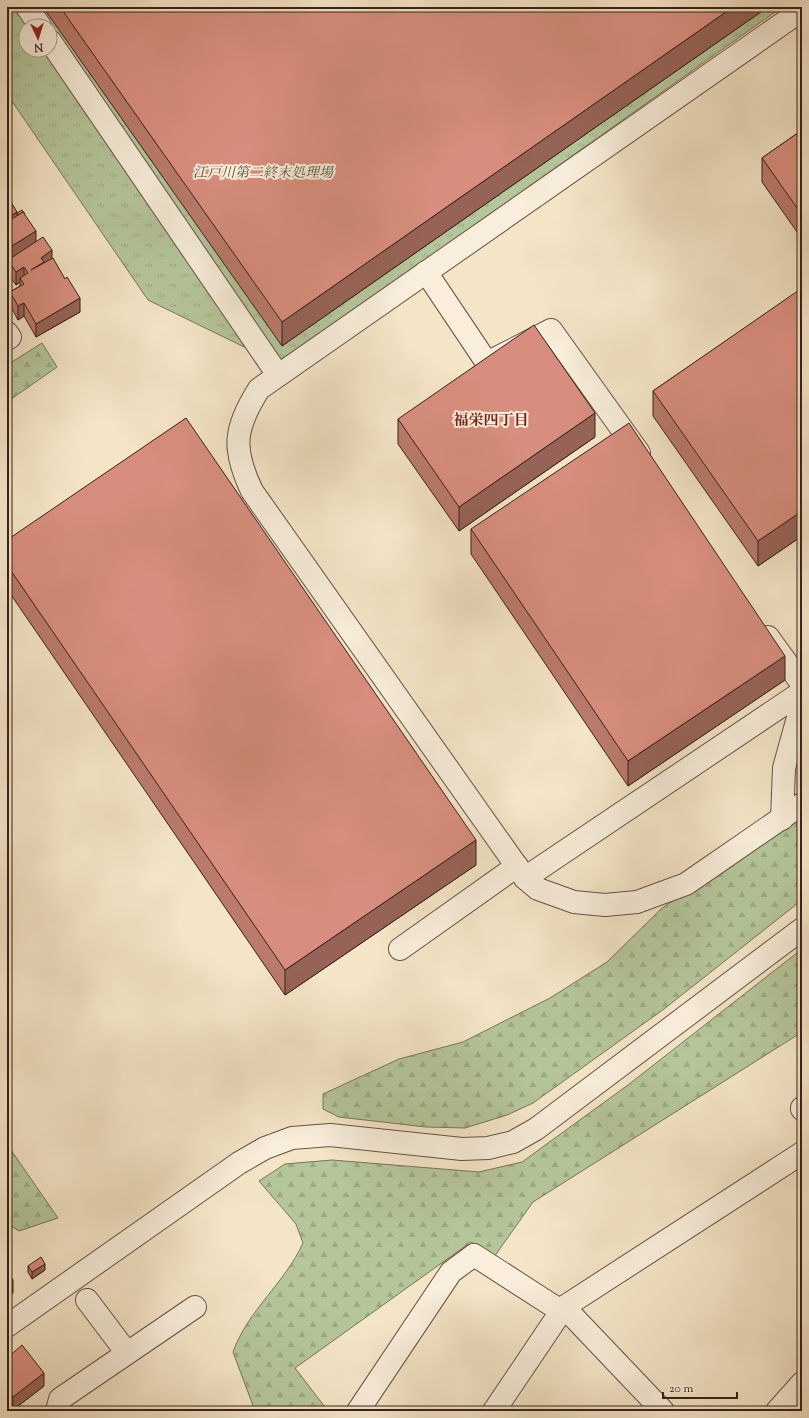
<svg xmlns="http://www.w3.org/2000/svg" width="809" height="1418" viewBox="0 0 809 1418" font-family="'Sorts Mill Goudy','Noto Serif JP',serif">
<style>
.grass{fill:url(#grass-tufts);stroke:#76745a;fill-rule:evenodd}
.forest{fill:url(#forest-firs);stroke:#76745a}
.lines{fill:none;stroke-linecap:round;stroke-linejoin:round}
.minor-casing{stroke:#675244;stroke-width:24}
.minor{stroke:#f8eedb;stroke-width:22}
.wall{fill:#ba7a6c;stroke:#382118}
.shaded-wall{fill:#976358;stroke:#382118}
.building{fill:#d88e7e;stroke:#382118}
.labels{text-anchor:middle;stroke-width:4;stroke-linejoin:round;paint-order:stroke}
.park-label{font-size:14px;font-style:italic;fill:#5e533f;stroke:#f8eedb}
.neighbourhood-label{font-size:15px;font-weight:bold;fill:#7a1f14;stroke:#f8eedb}
</style>
<defs>
<pattern id="grass-tufts" width="24" height="20" patternUnits="userSpaceOnUse"><rect width="24" height="20" fill="#b5c69b"/><path d="M3 7l-1-3M5 7V3M7 7l1-3M15 17l-1-3M17 17v-4M19 17l1-3" fill="none" stroke="#9caa85"/></pattern>
<pattern id="forest-firs" width="22" height="20" patternUnits="userSpaceOnUse"><rect width="22" height="20" fill="#b5c69b"/><path d="M5 1l3.5 6h-7zM16 11l3.5 6h-7z" fill="#9caa85"/></pattern>
</defs>
<rect width="100%" height="100%" fill="#f4e5c7"/>
<filter id="stains"><feTurbulence type="fractalNoise" baseFrequency=".005" numOctaves="4"/><feColorMatrix values="0 0 0 0 .2 0 0 0 0 .09 0 0 0 0 .02 0 0 0 .5 -.17"/></filter>
<radialGradient id="worn" r=".72"><stop offset=".6" stop-color="#630" stop-opacity="0"/><stop offset="1" stop-color="#630" stop-opacity=".3"/></radialGradient>
<!-- grass -->
<path class="grass" d="M7,7H782L279,364L148,300L7,94ZM26,26H50V50H26Z"/>
<!-- forest -->
<g class="forest">
<polygon points="42,343 57,367 7,402 7,365"/>
<polygon points="802,809 802,900 664,1009 533,1103 507,1115 465,1128 426,1127 339,1117 323,1109 323,1094 399,1059 463,1042 550,998 607,962 661,909"/>
<path d="M802,949V1032L533,1202L494,1257L471,1242L295,1368L328,1411H255L233,1352C248,1310 285,1283 303,1243L296,1224L259,1181L285,1164L332,1160L479,1172L522,1162L628,1085Z"/>
<polygon points="7,1144 11,1150 58,1218 19,1231 7,1223"/>
</g>
<g class="lines">
<!-- minor casing -->
<g class="minor-casing">
<g id="minor">
<polyline points="27,7 40,26"/>
<path d="M802,10L259,389C234,428 232,449 252,491L525,878L538,889L574,902L605,905L637,902L686,884L802,804"/>
<polyline points="50,41 278,375"/>
<polyline points="426,272 487,363 551,330 639,453"/>
<polyline points="7,333 10,337 7,339"/>
<polyline points="768,637 802,684"/>
<polyline points="782,819 784,768 802,703"/>
<polyline points="525,878 802,692"/>
<polyline points="400,949 517,866"/>
<polyline points="802,1108 802,1109"/>
<polyline points="87,1300 127,1353"/>
<polyline points="564,1307 663,1411"/>
<polyline points="7,1326 239,1163 265,1148 292,1138 330,1135 462,1149 488,1148 513,1142 536,1129 802,929"/>
<polyline points="57,1411 60,1399 195,1307"/>
<polyline points="358,1411 451,1272 474,1255 561,1311"/>
<polyline points="494,1411 564,1307 802,1153"/>
<polyline points="777,1411 802,1383"/>
</g>
</g>
<!-- minor -->
<use href="#minor" class="minor"/>
</g>
<!-- wall -->
<g class="wall">
<polygon points="43,7 768,7 282,346"/>
<polygon points="802,130 802,239 762,182 762,158"/>
<polygon points="7,188 10,200 17,213 36,242 52,259 80,312 36,337 24,316 18,320 10,305 10,292 20,286 20,282 16,285 8,274"/>
<polygon points="802,289 802,536 758,566 653,416 653,391"/>
<polygon points="398,419 595,437 459,531 398,444"/>
<polygon points="471,529 785,680 628,786 471,554"/>
<polygon points="7,540 476,865 285,995 7,589"/>
<polygon points="28,1266 45,1270 32,1279 28,1272"/>
<polygon points="7,1358 44,1386 13,1410 7,1402"/>
</g>
<!-- shaded-wall -->
<g class="shaded-wall">
<polygon points="733,7 768,7 282,346 282,322"/>
<polygon points="10,193 10,200 7,202 7,195"/>
<polygon points="17,212 17,225 7,231 7,218"/>
<polygon points="36,231 36,245 8,260 8,262 7,263 7,249"/>
<polygon points="52,250 52,264 31,284 41,258"/>
<polygon points="24,267 24,280 20,278 20,282 16,285 16,272"/>
<polygon points="80,298 80,312 36,337 36,324"/>
<polygon points="24,303 24,316 18,320 18,306"/>
<polygon points="595,413 595,437 459,531 459,507"/>
<polygon points="802,511 802,536 758,566 758,541"/>
<polygon points="785,656 785,680 628,786 628,761"/>
<polygon points="476,840 476,865 285,995 285,970"/>
<polygon points="45,1264 45,1270 32,1279 32,1272"/>
<polygon points="13,1280 13,1293 7,1298 7,1284"/>
<polygon points="44,1373 44,1386 13,1410 13,1397"/>
</g>
<!-- building -->
<g class="building">
<polygon points="60,7 733,7 282,322"/>
<polygon points="802,130 802,215 762,158"/>
<polygon points="7,188 10,193 7,195"/>
<polygon points="7,196 17,212 7,218"/>
<polygon points="22,210 25,214 23,212 18,215 17,213"/>
<polygon points="23,212 36,231 7,249 7,222"/>
<polygon points="43,237 52,250 41,258 44,262 31,270 53,258 65,279 67,277 80,298 36,324 24,303 18,306 10,292 24,284 20,278 28,273 24,267 16,272 8,260"/>
<polygon points="802,288 802,511 758,541 653,391"/>
<polygon points="534,325 595,413 459,507 398,419"/>
<polygon points="186,418 476,840 285,970 7,565 7,540"/>
<polygon points="629,423 785,656 628,761 471,529"/>
<polygon points="41,1257 45,1264 32,1272 28,1266"/>
<polygon points="7,1271 13,1280 7,1284"/>
<polygon points="22,1345 44,1373 13,1397 7,1389 7,1358"/>
</g>
<g class="labels">
<!-- park labels -->
<g class="park-label">
<text x="263" y="177">江戸川第二終末処理場</text>
</g>
<!-- neighbourhood labels -->
<g class="neighbourhood-label">
<text x="491" y="425">福栄四丁目</text>
</g>
</g>
<!-- margin -->
<rect width="809" height="1418" fill="none" stroke="#f4e5c7" stroke-width="24"/>
<rect x="8" y="8" width="793" height="1402" fill="none" stroke="#382118" stroke-width="2"/>
<rect x="12" y="12" width="785" height="1394" fill="none" stroke="#382118"/>
<!-- north arrow -->
<g transform="translate(38 38) rotate(176)"><circle r="19" fill="#f8eedb" stroke="#ab9c8d"/>
<path d="M0-3L7 15L0 10L-7 15Z" fill="#8f2418"/>
<text y="-6" font-size="11" font-weight="bold" text-anchor="middle" fill="#382118">N</text>
</g>
<!-- scale -->
<path d="M663 1392v6h74v-6" fill="none" stroke="#382118" stroke-width="2"/>
<text x="669" y="1392" font-size="12" fill="#382118" stroke="#f8eedb" stroke-width="3" paint-order="stroke">20 m</text>
<rect width="100%" height="100%" filter="url(#stains)"/>
<rect width="100%" height="100%" fill="url(#worn)"/>
</svg>
